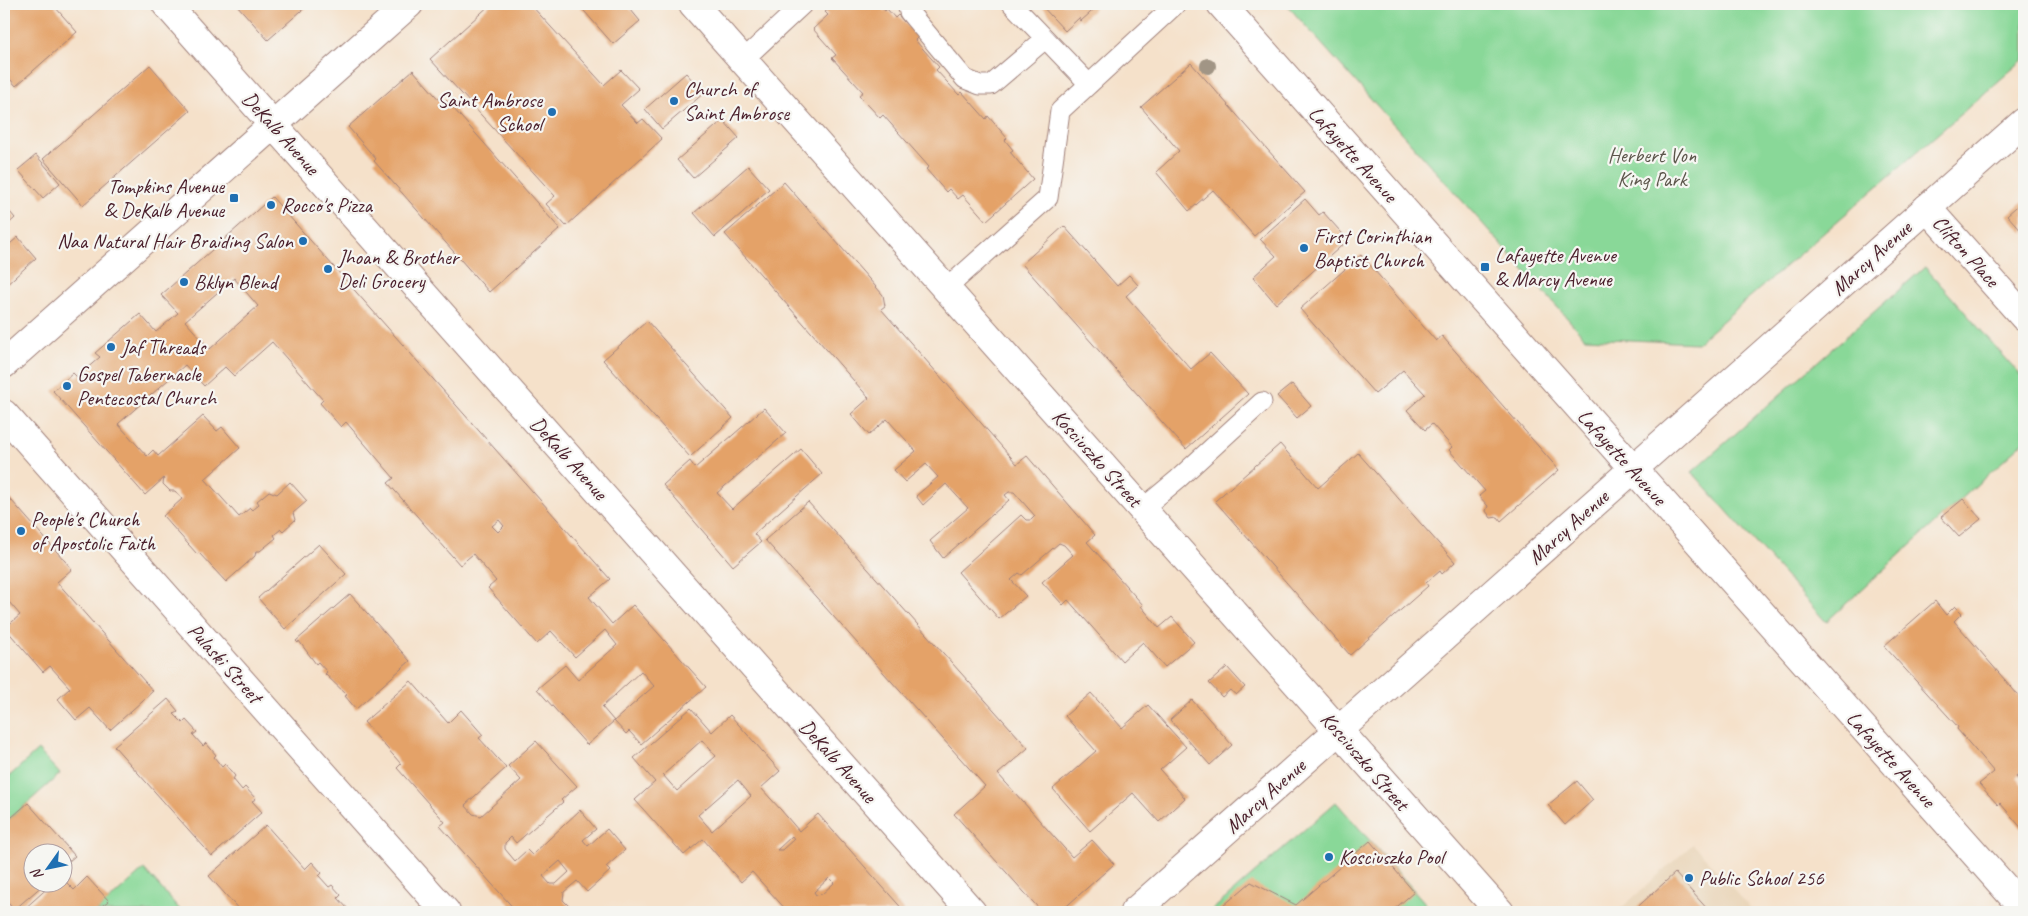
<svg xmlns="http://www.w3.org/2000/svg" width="2028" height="916" viewBox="0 0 2028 916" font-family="Caveat,sans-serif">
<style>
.built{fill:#e9d4b7}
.green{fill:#89d898;stroke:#6a7c62}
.building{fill:#e4a268;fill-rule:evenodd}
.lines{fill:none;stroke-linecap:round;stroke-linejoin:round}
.lane-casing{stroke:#a0807a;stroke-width:21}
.street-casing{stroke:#a0807a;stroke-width:30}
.lane{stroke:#fff;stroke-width:19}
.street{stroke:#fff;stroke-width:28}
.tree{fill:#a19585}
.poi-dot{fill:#1f6fb2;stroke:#f6f6f2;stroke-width:2}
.labels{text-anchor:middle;stroke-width:4.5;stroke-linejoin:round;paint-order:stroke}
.poi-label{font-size:21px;fill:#4a1f2b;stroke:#f6f6f2;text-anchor:start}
.street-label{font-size:21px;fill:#4a1f2b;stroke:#f6f6f2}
.park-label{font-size:21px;fill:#5d564c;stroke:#f6f6f2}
</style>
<rect width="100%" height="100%" fill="#f6f6f2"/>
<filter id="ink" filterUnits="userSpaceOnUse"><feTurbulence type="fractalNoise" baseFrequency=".02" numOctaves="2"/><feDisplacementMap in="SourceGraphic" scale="10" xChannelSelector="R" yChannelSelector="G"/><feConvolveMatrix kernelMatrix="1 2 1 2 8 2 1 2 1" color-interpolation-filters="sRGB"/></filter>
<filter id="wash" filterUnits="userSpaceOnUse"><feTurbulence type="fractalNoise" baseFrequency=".0096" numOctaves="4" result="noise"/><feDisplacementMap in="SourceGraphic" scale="20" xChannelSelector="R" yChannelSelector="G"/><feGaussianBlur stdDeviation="1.12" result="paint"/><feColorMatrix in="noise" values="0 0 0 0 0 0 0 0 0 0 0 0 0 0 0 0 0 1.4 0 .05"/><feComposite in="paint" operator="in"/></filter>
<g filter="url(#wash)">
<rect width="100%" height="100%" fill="#f5e1ca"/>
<!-- built -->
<polygon class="built" points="1693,844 1754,912 1617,912"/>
<!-- green -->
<g class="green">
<polygon points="1286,4 2024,4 2024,59 1697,343 1585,338"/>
<polygon points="1925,267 2024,379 2024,442 1826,622 1692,472"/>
<polygon points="38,750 60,774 4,824 4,781"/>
<polygon points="1336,802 1433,912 1210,912"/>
<polygon points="144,869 182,912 96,912"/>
</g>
<g id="blocks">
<!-- building -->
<g class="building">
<polygon points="4,4 59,4 55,7 77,32 16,86 4,72"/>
<polygon points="236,4 309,4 268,40"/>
<polygon points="491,4 530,4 604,85 621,70 639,89 621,105 638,123 643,119 662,139 566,226 546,204 555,196 430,59"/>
<polygon points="578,4 626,4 640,21 613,44"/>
<polygon points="834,4 879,4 885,11 887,9 895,18 898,15 918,37 915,40 939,67 936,70 959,95 962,92 986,119 988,116 1007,138 1005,140 1013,150 1010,152 1033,179 986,221 963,195 958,199 949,189 946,192 926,169 929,167 883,115 880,118 859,95 863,92 832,58 836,55 813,29 828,15 825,12"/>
<polygon points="1040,4 1100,4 1081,21 1079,18 1065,31"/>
<polygon points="1191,63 1305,192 1254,236 1213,190 1189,211 1156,172 1179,151 1141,107"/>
<polygon points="150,65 190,111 83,205 43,159"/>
<polygon points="413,70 442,103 446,100 560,229 489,292 374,161 376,159 348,127"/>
<polygon points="686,73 704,93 662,129 645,109"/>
<polygon points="723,120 739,138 693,178 677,160"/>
<polygon points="36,155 60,183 43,198 18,170"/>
<polygon points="748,166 769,189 715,237 694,213"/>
<polygon points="784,182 883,295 885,306 881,309 1017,464 1027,456 1095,535 1087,542 1143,605 1141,606 1159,628 1172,617 1194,642 1165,667 1143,642 1122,661 1068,600 1063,605 1042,582 1073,555 1064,545 1059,543 1022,575 1019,573 1011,580 1026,596 999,619 958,572 1021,515 1026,520 1031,520 1035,516 1014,492 1009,492 1005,495 1009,500 943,558 930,541 968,508 946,484 923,505 916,496 938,477 926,464 905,482 894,470 916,451 887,419 869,435 851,414 869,398 725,234"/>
<path d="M272,197L610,579L589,597L612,624L633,605L706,687L641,744L629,731L626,734L614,721L654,686L641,671L602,707L614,721L587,745L537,689L565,665L578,680L617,645L605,630L575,657L551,631L537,644L488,588L496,581L473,554L460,565L388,483L394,478L346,422L341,427L320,403L323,400L272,342L234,376L225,367L204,386L185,365L118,424L147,456L153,450L158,456L203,416L217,431L222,427L240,448L205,479L239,517L250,508L252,510L259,504L257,501L269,491L277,494L290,482L307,501L293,513L295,520L283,531L281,529L274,535L276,538L260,551H256L255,556L226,582L199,553L197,554L163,516L182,499L175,491H170L163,484L164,478L145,495L53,391L73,373L77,377L100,357L95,353L140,314L156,332L178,313L161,295ZM234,278L258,306L210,349L185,321ZM499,520L504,526L498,532L492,526Z"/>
<polygon points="1305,199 1319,215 1323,212 1348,240 1276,304 1253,277 1276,256 1260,239"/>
<polygon points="2024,200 2024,234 2007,215"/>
<polygon points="4,205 15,218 4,228"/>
<polygon points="1064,226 1117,286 1129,275 1138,285 1126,296 1191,369 1210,353 1248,394 1186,449 1022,264"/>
<polygon points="18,237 36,258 4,287 4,249"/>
<polygon points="1361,255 1436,341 1442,336 1559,470 1501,521 1498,517 1491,518 1486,511 1488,506 1479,496 1485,491 1449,450 1452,447 1432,424 1425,430 1407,410 1425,394 1403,370 1375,394 1300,309"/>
<polygon points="647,321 733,418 690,457 603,360"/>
<polygon points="1292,384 1311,406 1297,418 1277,396"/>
<polygon points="764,408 786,433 717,493 732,509 801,449 822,474 754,534 761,542 733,566 663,485 690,461 695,468"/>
<polygon points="1280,444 1318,488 1358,453 1455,562 1442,574 1440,571 1426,583 1428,586 1350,655 1215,501"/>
<polygon points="4,492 72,569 57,582 153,691 110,730 90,708 76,720 58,699 70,688 50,666 43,672 5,628 20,615 4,596"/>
<polygon points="1963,499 1981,519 1959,537 1941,517"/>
<polygon points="808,502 1028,748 998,774 1072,857 1092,840 1114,864 1060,912 1042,912 954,814 985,786 765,540"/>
<polygon points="319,544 346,574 285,629 258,598"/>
<polygon points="350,594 410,661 356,709 345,696 347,695 325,674 327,672 318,662 316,664 299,641 298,643 296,641"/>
<polygon points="1935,601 1946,615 1955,606 1962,613 1954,621 2024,702 2024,770 2016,777 2024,787 2024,831 2000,803 1998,805 1979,784 1994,772 1957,729 1958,727 1884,646"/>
<polygon points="1227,667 1245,687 1236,695 1230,690 1222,697 1209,683"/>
<path d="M411,681L448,723L461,710L483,735L479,738L506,768L465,805L473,814L481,816L521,780L508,766L536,741L577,786L561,800L563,802L516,843L511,837L505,843V849L515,861L527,850L532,855L580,810L596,829L583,840L588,846L607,829L625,850L606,867L610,871L587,892L577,881L564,892L563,900L570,907L564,912H517L440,826L445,822L397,768L401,764L364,722ZM560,861L569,872L556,884H550L543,876Z"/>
<polygon points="1091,693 1122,728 1148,705 1186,747 1160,770 1185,798 1159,822 1133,793 1090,831 1053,789 1096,751 1065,716"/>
<polygon points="168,699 178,711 174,714 183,723 186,720 197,732 193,735 203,746 206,743 216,755 214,757 222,767 225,764 235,776 233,779 242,790 245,787 256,799 252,801 262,812 212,856 114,746"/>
<polygon points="1192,700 1232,745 1210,765 1170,720"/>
<path d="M691,708L712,732L730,715L780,771L761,788L781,810L799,831L818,814L905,912H788L752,872L741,882L703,839L684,855L635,800L655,782L634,758ZM702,740L716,756L677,791L663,775ZM738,780L751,796L712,831L698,815ZM792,836L794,839L782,850H777ZM829,878L834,883L822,894L816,895L814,892Z"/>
<polygon points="1577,781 1593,800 1565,825 1548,805"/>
<polygon points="28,803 75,856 62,867 62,854 32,854 32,884 44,884 14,910 4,898 4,824"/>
<polygon points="266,825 305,869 312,862 322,873 319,876 329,887 332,885 341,895 338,898 348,909 344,912 241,912 209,876"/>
<polygon points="1370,841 1414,892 1391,912 1216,912 1251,882 1296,905"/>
<polygon points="1675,873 1710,912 1632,912"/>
<polygon points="87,877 109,901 96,912 25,912 23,910 52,884 62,884 62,878 74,890"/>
</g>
</g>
</g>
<g filter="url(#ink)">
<use href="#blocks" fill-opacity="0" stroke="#a0807a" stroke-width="1"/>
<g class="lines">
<!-- lane casing -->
<g class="lane-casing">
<g id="lane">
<polyline points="907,4 909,12 965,79 980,85 991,85 1045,39"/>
<polyline points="1012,4 1089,84"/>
<polyline points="743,60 803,4"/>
<polyline points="947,288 1048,198 1060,111 1176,4"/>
<polyline points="1142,509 1178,479 1262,402"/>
</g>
</g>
<!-- street casing -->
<g class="street-casing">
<g id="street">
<polyline points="166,4 972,912"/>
<polyline points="693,4 1500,912"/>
<polyline points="1221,4 2024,909"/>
<polyline points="1927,208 2024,317"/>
<polyline points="4,364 409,4"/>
<polyline points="4,414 446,912"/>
<polyline points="1134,912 2024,122"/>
</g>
</g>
<!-- lane -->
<use href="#lane" class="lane"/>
<!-- street -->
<use href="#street" class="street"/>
</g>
<!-- trees -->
<circle class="tree" cx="1208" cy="66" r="8"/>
</g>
<!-- markers -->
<g class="poi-dot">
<circle cx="674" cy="101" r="5"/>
<circle cx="552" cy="112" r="5"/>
<rect x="229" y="193" width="10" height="10" rx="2.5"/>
<circle cx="271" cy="205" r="5"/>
<circle cx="303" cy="241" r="5"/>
<circle cx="1304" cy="248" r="5"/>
<rect x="1480" y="262" width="10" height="10" rx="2.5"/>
<circle cx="328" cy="269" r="5"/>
<circle cx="184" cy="282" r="5"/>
<circle cx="111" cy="347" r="5"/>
<circle cx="67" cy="386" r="5"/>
<circle cx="21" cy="531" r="5"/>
<circle cx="1329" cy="857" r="5"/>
<circle cx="1689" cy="878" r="5"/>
</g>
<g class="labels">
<!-- poi labels -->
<g class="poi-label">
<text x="684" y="96">Church of<tspan x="684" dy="24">Saint Ambrose</tspan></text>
<text x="542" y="107" text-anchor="end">Saint Ambrose<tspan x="542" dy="24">School</tspan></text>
<text x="224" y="193" text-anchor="end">Tompkins Avenue<tspan x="224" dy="24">&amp; DeKalb Avenue</tspan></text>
<text x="281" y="212">Rocco's Pizza</text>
<text x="1314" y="243">First Corinthian<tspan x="1314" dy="24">Baptist Church</tspan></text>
<text x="293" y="248" text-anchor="end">Naa Natural Hair Braiding Salon</text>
<text x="1495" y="262">Lafayette Avenue<tspan x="1495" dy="24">&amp; Marcy Avenue</tspan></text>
<text x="338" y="264">Jhoan &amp; Brother<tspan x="338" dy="24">Deli Grocery</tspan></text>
<text x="194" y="289">Bklyn Blend</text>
<text x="121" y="354">Jaf Threads</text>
<text x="77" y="381">Gospel Tabernacle<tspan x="77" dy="24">Pentecostal Church</tspan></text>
<text x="31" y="526">People's Church<tspan x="31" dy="24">of Apostolic Faith</tspan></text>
<text x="1339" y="864">Kosciuszko Pool</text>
<text x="1699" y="885">Public School 256</text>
</g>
<!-- street labels -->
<g class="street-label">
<text transform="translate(281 133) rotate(48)" y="7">DeKalb Avenue</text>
<text transform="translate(1353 154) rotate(48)" y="7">Lafayette Avenue</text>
<text transform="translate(1966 251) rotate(48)" y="7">Clifton Place</text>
<text transform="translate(1871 258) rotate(-42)" y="7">Marcy Avenue</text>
<text transform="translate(1622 457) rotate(48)" y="7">Lafayette Avenue</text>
<text transform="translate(569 458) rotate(48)" y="7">DeKalb Avenue</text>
<text transform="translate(1097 458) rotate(48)" y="7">Kosciuszko Street</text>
<text transform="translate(1568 527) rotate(-42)" y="7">Marcy Avenue</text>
<text transform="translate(225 663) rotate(48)" y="7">Pulaski Street</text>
<text transform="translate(1891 759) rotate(48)" y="7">Lafayette Avenue</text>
<text transform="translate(838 761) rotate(48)" y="7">DeKalb Avenue</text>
<text transform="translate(1365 761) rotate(49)" y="7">Kosciuszko Street</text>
<text transform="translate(1265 796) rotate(-42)" y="7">Marcy Avenue</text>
</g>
<!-- park labels -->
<g class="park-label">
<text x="1652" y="162">Herbert Von<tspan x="1652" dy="24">King Park</tspan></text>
</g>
</g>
<!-- margin -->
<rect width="2028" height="916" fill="none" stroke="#f6f6f2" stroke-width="20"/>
<!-- north arrow -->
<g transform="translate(48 868) rotate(237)"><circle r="24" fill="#f6f6f2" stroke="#b1a0a2"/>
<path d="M0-4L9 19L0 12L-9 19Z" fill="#1f6fb2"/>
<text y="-8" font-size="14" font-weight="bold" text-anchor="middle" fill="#4a1f2b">N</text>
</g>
</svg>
